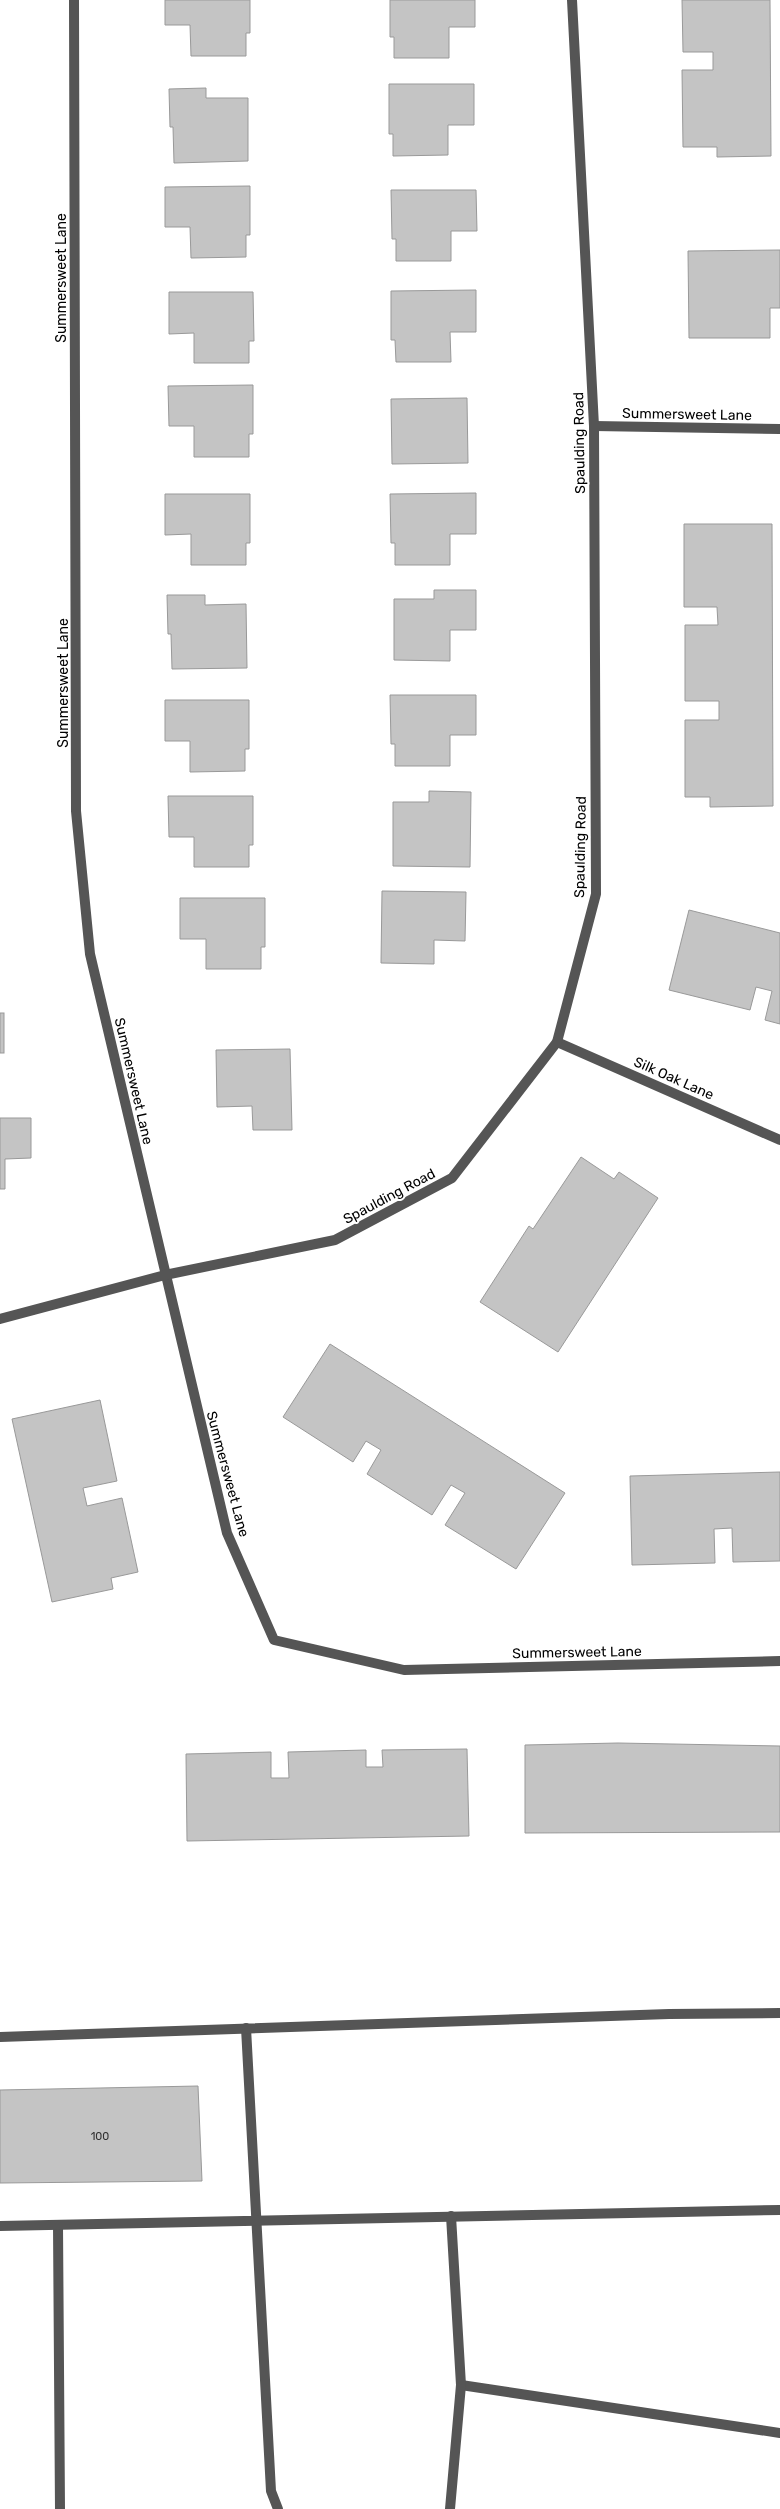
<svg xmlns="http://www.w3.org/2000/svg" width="780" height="2509" viewBox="0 0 780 2509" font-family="Rubik,sans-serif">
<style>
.building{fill:#c4c4c4;stroke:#999}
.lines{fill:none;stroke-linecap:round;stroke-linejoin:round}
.minor{stroke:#555;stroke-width:10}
.labels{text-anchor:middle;stroke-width:4;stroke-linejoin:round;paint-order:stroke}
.number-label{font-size:11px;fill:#313131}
.street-label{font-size:14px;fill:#000;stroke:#fff}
</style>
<rect width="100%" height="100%" fill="#fff"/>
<!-- building -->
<g class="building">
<polygon points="165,0 250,0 250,33 246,33 246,56 191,56 190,25 165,25"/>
<polygon points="390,0 475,0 475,27 449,27 449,58 394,58 394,37 390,37"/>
<polygon points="682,0 770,0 771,156 717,157 717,147 683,147 682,70 713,70 713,52 683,52"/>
<polygon points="389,84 474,84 474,125 448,125 448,155 393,156 393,134 389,134"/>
<polygon points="206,88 206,98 248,98 248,161 174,163 173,127 170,127 169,89"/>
<polygon points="250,186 250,235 246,235 246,257 191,258 190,227 165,227 165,187"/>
<polygon points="391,190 476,190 477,231 451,231 451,261 396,261 396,239 392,239"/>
<polygon points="780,250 780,308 770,308 770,338 689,338 688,251"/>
<polygon points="476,290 476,332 450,332 451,362 396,362 395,340 391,340 391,291"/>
<polygon points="169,292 253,292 254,341 249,341 249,363 194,363 194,333 169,334"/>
<polygon points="253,385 253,434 249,434 249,457 194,457 194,426 169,426 168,386"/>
<polygon points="467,398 468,463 392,464 391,399"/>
<polygon points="476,493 476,534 450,534 450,565 395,565 395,543 391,543 390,494"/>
<polygon points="165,494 250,494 250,543 246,543 246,565 191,565 191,534 165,535"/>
<polygon points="684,524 772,524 773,806 710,807 710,797 685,797 685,720 719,720 719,701 685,701 685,625 718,625 717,607 684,607"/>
<polygon points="434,590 476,590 476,630 450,630 450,661 394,660 394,599 434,599"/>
<polygon points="167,595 205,595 205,605 246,604 247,668 172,669 171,634 168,634"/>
<polygon points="390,695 476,695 476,735 450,735 450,766 395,766 395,744 391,744"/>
<polygon points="165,700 249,700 249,749 245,749 245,771 190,772 190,741 165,741"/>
<polygon points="429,791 471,792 470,867 393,866 393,802 429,802"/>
<polygon points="168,796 253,796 253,845 249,845 249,867 194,867 194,837 169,837"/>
<polygon points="382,891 466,892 465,941 434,940 434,964 381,963"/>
<polygon points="180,898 265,898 265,947 261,947 261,969 206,969 206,939 180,939"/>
<polygon points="689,910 780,933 780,1024 765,1020 772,991 756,987 750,1010 669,990"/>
<rect x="0" y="1013" width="4" height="40"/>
<polygon points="290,1049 292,1130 253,1130 252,1106 217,1107 216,1050"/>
<polygon points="0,1118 31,1118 31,1158 5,1159 5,1189 0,1189"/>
<polygon points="581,1157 614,1179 619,1172 658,1198 558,1352 480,1302 529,1226 533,1229"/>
<polygon points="330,1344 565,1493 516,1569 445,1525 465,1493 451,1485 432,1515 367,1474 381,1450 366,1441 353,1462 283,1417"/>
<polygon points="100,1400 117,1481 83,1488 87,1506 122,1498 138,1572 111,1578 113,1589 52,1602 12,1419"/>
<polygon points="780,1472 780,1561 733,1562 732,1528 714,1529 715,1563 632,1565 630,1476"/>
<polygon points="618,1743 780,1746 780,1832 525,1833 525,1745"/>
<polygon points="467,1749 469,1836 187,1841 186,1754 271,1752 271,1778 289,1778 288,1752 366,1750 366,1767 383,1767 382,1750"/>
<polygon points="198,2086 202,2181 0,2183 0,2090"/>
</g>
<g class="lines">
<!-- minor -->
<g class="minor">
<polyline points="74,0 76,811 90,954 227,1533 274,1640 404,1670 780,1661"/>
<polyline points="594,426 780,429"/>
<polyline points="557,1042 780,1140"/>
<polyline points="0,1319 165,1275 335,1240 452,1178 557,1042 596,894 594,426 572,0"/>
<polyline points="246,2028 271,2491 278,2509"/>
<polyline points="0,2037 669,2014 780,2013"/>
<polyline points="58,2225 60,2509"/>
<polyline points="0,2226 780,2210"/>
<polyline points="461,2385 780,2433"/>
<polyline points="450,2509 461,2385 451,2216"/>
</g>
</g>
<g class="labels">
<!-- number labels -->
<g class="number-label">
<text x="100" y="2140">100</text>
</g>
<!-- street labels -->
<g class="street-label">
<text transform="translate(61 278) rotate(-90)" y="5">Summersweet Lane</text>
<text transform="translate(687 414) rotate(1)" y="5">Summersweet Lane</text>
<text transform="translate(579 443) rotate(-91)" y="5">Spaulding Road</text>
<text transform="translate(63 683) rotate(-90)" y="5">Summersweet Lane</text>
<text transform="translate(580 847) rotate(-89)" y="5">Spaulding Road</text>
<text transform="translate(674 1078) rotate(24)" y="5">Silk Oak Lane</text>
<text transform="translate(134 1081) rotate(77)" y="5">Summersweet Lane</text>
<text transform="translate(389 1196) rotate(-28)" y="5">Spaulding Road</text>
<text transform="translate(228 1474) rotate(75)" y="5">Summersweet Lane</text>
<text transform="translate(577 1652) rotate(-1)" y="5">Summersweet Lane</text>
</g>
</g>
</svg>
